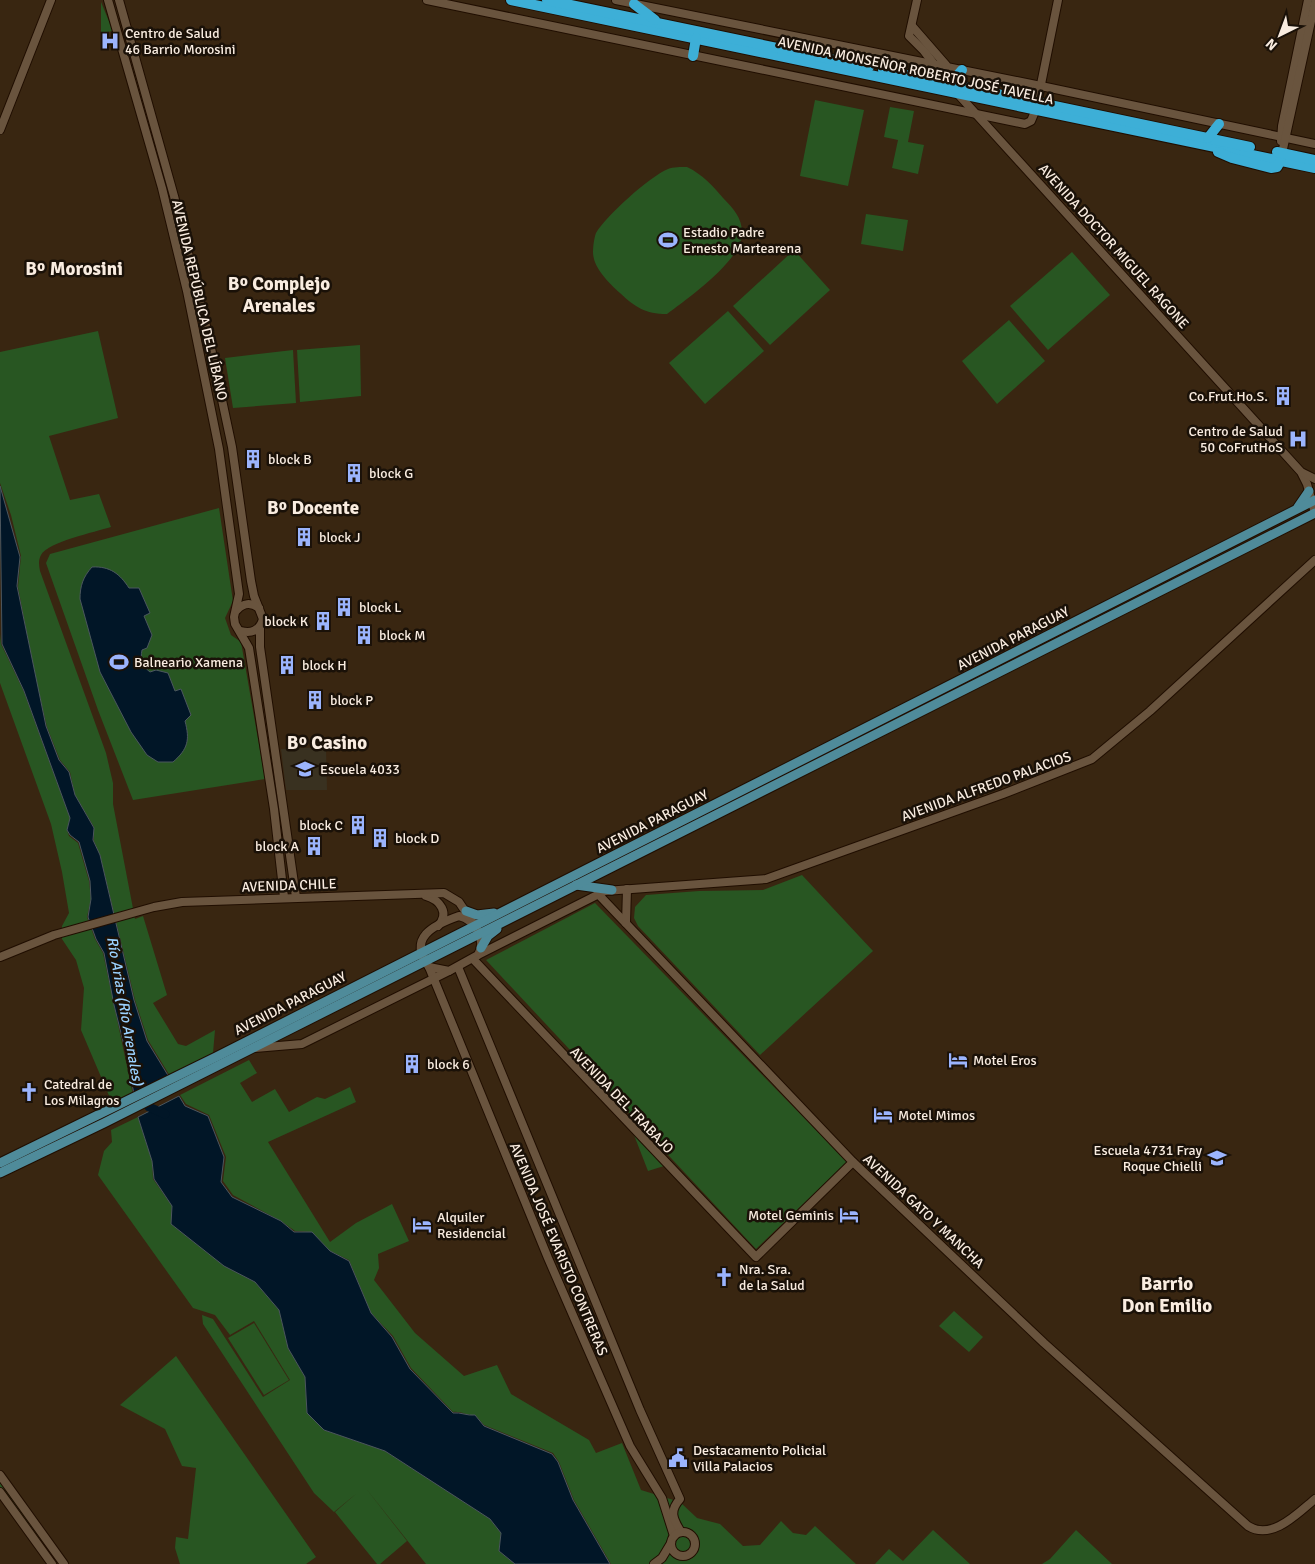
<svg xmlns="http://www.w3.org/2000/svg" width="1315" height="1564" viewBox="0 0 1315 1564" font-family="Signika,sans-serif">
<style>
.education{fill:#393120}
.green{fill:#285622}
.water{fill:#011627;stroke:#4b565e}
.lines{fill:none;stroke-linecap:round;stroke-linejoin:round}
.river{stroke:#011627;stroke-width:9}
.secondary-casing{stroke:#200e00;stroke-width:10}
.primary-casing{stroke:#200e00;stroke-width:11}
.highway-casing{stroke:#200e00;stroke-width:12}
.secondary{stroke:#69543e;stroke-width:8}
.primary{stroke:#4f8b9a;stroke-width:9}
.highway{stroke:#3dafd7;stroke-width:10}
.labels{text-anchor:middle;stroke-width:5;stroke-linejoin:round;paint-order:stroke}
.poi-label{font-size:14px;fill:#f9ece0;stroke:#1a1108;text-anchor:start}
.street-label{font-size:14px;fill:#f9ece0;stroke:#1a1108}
.water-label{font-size:15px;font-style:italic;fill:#9ad1fe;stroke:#1a1108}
.district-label{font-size:19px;font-weight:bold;fill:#f9ece0;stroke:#1a1108}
</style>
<rect width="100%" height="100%" fill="#392611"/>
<!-- education -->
<polygon class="education" points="326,747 327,790 286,790 281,749"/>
<!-- green -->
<g class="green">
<polygon points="101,2 113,31 101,33"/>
<polygon points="815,100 864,110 848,186 800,176"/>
<polygon points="890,107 914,111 908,142 924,145 918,174 892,168 898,140 884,137"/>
<path d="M687,167C702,174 713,186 724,199C733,208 742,218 742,232C744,259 687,299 667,314C645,314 635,307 620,293C609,283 593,268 593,252C593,247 594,238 596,233C606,216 649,177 668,169C673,167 681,167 687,167Z"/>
<polygon points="866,214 908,220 903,251 861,244"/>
<polygon points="794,250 830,290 770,345 733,306"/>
<polygon points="1072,252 1110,295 1048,350 1010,306"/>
<polygon points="728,311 764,351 705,404 669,363"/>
<polygon points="1009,320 1045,361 997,404 962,361"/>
<path d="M98,331L118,418L49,436L70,500L99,494L111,527C95,532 48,542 41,555C38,560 39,566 40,571L106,753L113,783V804L135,919L143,916L167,995L153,1003L178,1044L186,1046L215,1030L213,1053L170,1076L148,1040L135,1000L100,855L94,841V827L75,795L70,772L60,760L47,727L35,676L18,587L21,556L11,515L0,483V352Z"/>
<polygon points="360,345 361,396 300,402 297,350"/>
<polygon points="293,350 296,403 233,408 225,358"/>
<polygon points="219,508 233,601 225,618 231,635 241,642 265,779 133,800 98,710 46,563 50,554"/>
<polygon points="0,634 1,644 24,692 70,818 67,830 69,836 78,843 89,881 91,899 87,917 95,939 103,953 133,1095 113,1105 81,1030 84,988 76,960 62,939 62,926 69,913 62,872 51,824 0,683"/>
<polygon points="802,875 873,951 760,1055 638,926 634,918 635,907 646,895 699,891 763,890"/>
<polygon points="595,903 847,1162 756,1249 486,960"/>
<path d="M249,1060L257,1073L240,1083L252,1102L275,1089L289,1112L317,1097L325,1099L350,1087L356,1102L268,1142L330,1242L356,1223L392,1204L409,1241L378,1254L379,1268L374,1280L415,1333L464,1376L497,1365L511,1394L589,1440L596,1453L622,1443L641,1490L680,1502L697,1518L720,1524L743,1546L760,1545L781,1521L793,1533L806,1535L815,1526L856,1564H611L574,1500L559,1462L553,1453L484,1425L475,1415C467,1416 462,1411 453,1412L411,1368L393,1336L371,1313L349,1260L330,1251L312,1232L295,1231L281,1221L233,1195L223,1181L226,1157L209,1115L186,1104L180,1095Z"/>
<polygon points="138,1117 152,1161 153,1179 172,1206 171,1224 224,1266 255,1282 279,1310 288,1348 305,1377 307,1413 324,1430 385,1451 490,1519 501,1533 499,1551 515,1564 426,1564 364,1486 407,1541 380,1564 377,1564 335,1512 357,1493 334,1512 314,1493 203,1324 202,1315 213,1319 263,1397 290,1380 254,1321 230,1335 215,1315 193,1308 98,1175 104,1151 112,1142 111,1130"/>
<polygon points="634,1135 635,1135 664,1166 648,1171"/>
<polygon points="954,1311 983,1337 969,1352 939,1326"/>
<polygon points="254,1323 289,1380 264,1395 228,1338"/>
<polygon points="176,1356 316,1557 306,1564 180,1564 175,1548 176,1537 188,1539 196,1468 182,1466 165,1429 120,1405"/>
<polygon points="0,1480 42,1539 42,1542 0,1487"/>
<polygon points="933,1530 970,1564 875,1564 889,1549 903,1561"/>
<polygon points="1076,1530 1112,1564 1042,1564 1050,1559"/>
</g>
<!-- water -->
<g class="water">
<polygon points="0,486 20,557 17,586 46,726 59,760 69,772 75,795 94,828 93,840 100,855 134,1000 147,1041 169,1077 134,1095 129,1065 114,1005 104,953 96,939 88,917 91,899 90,881 79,842 70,835 67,830 70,818 24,691 2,644"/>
<path d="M92,567C110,566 120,574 129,588H139L150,613L144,616L152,635L147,648L142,650C140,660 142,666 150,672L156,670L168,673L175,691L181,689L191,715L185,721C190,740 188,749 173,762H158L147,755L131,732L100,672L80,599C80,586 83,577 92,567Z"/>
<path d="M179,1096L185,1106L208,1116L224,1157L221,1182L232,1197L281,1221L294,1232H312L330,1251L349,1261L371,1313L392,1337L410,1369L453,1413C461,1412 467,1416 475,1415L484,1426L552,1454L558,1462L573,1500L610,1564H515L499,1551L501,1533L490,1519L385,1451L324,1430L307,1413L305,1377L288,1348L279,1310L255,1282L224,1266L171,1224L172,1206L154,1179L152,1161L138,1117Z"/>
</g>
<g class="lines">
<!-- river -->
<polyline class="river" points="142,1097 149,1107 165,1114"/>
<!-- secondary casing -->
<g class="secondary-casing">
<g id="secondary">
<polyline points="108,0 162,188 187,291 219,449 239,594 234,617 235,624 249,648 274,809 284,897"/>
<path d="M119,0L174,196L208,334L232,447L251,581L254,596L263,619C260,630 252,634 241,631"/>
<polyline points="427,0 1025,124 1031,121 1036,109 1058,0"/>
<polyline points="616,0 1041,86 1315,144"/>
<polyline points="917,0 909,36 924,51 950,85"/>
<polyline points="912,26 946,65"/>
<polyline points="957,93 1301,472 1307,484 1315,513"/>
<polyline points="0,130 51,0"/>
<polyline points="1281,141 1282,126 1308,0"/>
<polyline points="1281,158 1315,3"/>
<polyline points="1303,473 1315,479"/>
<path d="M237,610C243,603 251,602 259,608"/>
<polyline points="260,627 260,647 296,897"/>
<path d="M598,894L853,1162L1044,1343L1248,1526C1272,1541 1298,1513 1315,1499"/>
<path d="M426,896C440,900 450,913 438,926"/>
<path d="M459,916C475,920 487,939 478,955L449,971L429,967C407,938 433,925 459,916Z"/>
<polyline points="626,923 627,889"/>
<polyline points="478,955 605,891 766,879 1003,794 1092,759 1150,711 1315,560"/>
<polyline points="0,957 54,935 154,907 182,902 444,893 459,902 473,923"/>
<polyline points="473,959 756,1257 853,1162"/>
<polyline points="429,967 548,1258 630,1446 662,1498 674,1536"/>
<path d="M458,967L640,1410L680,1499C669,1511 673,1519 681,1532"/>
<polyline points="255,1048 302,1044 449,971"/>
<polyline points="0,1475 64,1564"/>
<polyline points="0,1492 52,1564"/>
<circle cx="683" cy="1544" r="12"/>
<polyline points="654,1564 662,1558 671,1543"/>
</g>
</g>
<!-- primary casing -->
<g class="primary-casing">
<g id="primary">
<polyline points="1298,507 1309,491"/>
<polyline points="576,885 612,890"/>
<polyline points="466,911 477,915 494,913"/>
<polyline points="481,948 488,936 497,929"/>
<polyline points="0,1163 216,1057 1315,500"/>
<polyline points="0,1173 104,1123 1315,513"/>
</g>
</g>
<!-- highway casing -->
<g class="highway-casing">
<g id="highway">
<polyline points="511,0 1315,168"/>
<polyline points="547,0 869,67"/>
<polyline points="634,4 655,20"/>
<polyline points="693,56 696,38"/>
<polyline points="883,70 1250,147"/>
<polyline points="956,89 957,76 962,70"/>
<polyline points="1208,138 1219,124"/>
<polyline points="1218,152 1232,158 1271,168 1277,167 1281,160"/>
<polyline points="1277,152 1315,160"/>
</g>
</g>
<!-- secondary -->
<use href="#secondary" class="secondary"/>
<!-- primary -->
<use href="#primary" class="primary"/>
<!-- highway -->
<use href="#highway" class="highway"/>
</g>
<!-- icons -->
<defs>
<g id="hospital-bare" transform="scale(1.5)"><path d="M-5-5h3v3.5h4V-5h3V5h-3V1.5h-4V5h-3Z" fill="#9bb4fd" stroke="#1a1108" stroke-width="2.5" paint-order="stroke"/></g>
<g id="stadium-bare" transform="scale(1.5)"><path d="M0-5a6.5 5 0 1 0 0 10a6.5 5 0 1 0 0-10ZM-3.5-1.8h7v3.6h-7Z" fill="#9bb4fd" stroke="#1a1108" stroke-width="2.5" paint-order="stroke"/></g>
<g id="building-bare" transform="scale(1.5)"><path d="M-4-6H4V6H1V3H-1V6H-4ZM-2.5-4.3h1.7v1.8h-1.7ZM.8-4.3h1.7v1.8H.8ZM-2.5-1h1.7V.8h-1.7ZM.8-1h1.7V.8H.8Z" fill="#9bb4fd" stroke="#1a1108" stroke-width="2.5" paint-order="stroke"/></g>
<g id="school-bare" transform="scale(1.5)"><path d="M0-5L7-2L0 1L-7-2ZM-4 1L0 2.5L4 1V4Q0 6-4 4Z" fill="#9bb4fd" stroke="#1a1108" stroke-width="2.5" paint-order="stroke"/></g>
<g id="hotel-bare" transform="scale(1.5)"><path d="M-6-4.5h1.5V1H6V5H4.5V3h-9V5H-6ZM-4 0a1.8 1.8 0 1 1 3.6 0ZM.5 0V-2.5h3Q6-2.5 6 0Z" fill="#9bb4fd" stroke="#1a1108" stroke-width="2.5" paint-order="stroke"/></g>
<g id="church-bare" transform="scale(1.5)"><path d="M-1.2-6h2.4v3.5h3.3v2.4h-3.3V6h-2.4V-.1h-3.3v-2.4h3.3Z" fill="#9bb4fd" stroke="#1a1108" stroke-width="2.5" paint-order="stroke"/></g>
<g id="civic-bare" transform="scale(1.5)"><path d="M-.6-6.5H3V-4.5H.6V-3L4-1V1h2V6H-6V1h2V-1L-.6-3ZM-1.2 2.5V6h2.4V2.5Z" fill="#9bb4fd" stroke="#1a1108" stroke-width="2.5" paint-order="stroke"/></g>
</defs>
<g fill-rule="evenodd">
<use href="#hospital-bare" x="110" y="41"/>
<use href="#stadium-bare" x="668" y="240"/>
<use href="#building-bare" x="1283" y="396"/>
<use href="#hospital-bare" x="1298" y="439"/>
<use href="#building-bare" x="253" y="459"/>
<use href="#building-bare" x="354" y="473"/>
<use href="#building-bare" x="304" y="537"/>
<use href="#building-bare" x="344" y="607"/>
<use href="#building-bare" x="323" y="621"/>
<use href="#building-bare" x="364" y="635"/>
<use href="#stadium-bare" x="119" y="662"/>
<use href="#building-bare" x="287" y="665"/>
<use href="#building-bare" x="315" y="700"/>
<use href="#school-bare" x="305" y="769"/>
<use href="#building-bare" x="358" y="825"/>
<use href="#building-bare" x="380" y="838"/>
<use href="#building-bare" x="314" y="846"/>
<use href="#hotel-bare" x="958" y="1060"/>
<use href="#building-bare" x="412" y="1064"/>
<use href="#church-bare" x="29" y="1092"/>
<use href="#hotel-bare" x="883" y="1115"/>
<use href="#school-bare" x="1217" y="1158"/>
<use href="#hotel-bare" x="849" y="1215"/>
<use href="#hotel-bare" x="422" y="1225"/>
<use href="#church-bare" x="724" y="1277"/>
<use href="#civic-bare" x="678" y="1458"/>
</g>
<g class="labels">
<!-- poi labels -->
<g class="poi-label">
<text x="125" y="38">Centro de Salud<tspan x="125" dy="16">46 Barrio Morosini</tspan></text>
<text x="683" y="237">Estadio Padre<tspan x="683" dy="16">Ernesto Martearena</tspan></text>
<text x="1268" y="401" text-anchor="end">Co.Frut.Ho.S.</text>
<text x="1283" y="436" text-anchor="end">Centro de Salud<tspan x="1283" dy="16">50 CoFrutHoS</tspan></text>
<text x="268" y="464">block B</text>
<text x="369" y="478">block G</text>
<text x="319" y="542">block J</text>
<text x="359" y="612">block L</text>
<text x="308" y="626" text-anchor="end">block K</text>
<text x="379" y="640">block M</text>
<text x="134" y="667">Balneario Xamena</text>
<text x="302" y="670">block H</text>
<text x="330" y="705">block P</text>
<text x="320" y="774">Escuela 4033</text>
<text x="343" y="830" text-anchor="end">block C</text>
<text x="395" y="843">block D</text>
<text x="299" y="851" text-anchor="end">block A</text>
<text x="973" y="1065">Motel Eros</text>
<text x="427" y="1069">block 6</text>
<text x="44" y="1089">Catedral de<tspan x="44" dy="16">Los Milagros</tspan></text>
<text x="898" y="1120">Motel Mimos</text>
<text x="1202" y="1155" text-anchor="end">Escuela 4731 Fray<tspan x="1202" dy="16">Roque Chielli</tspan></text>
<text x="834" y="1220" text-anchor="end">Motel Geminis</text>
<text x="437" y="1222">Alquiler<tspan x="437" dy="16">Residencial</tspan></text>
<text x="739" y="1274">Nra. Sra.<tspan x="739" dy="16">de la Salud</tspan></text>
<text x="693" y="1455">Destacamento Policial<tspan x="693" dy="16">Villa Palacios</tspan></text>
</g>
<!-- street labels -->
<g class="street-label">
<text transform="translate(916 70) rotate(12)" y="5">AVENIDA MONSEÑOR ROBERTO JOSÉ TAVELLA</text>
<text transform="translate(1114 246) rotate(48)" y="5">AVENIDA DOCTOR MIGUEL RAGONE</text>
<text transform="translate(200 300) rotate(77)" y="5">AVENIDA REPÚBLICA DEL LÍBANO</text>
<text transform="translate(1013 638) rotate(-27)" y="5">AVENIDA PARAGUAY</text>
<text transform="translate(986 786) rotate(-20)" y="5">AVENIDA ALFREDO PALACIOS</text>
<text transform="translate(652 821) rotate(-27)" y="5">AVENIDA PARAGUAY</text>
<text transform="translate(289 885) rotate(-2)" y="5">AVENIDA CHILE</text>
<text transform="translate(290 1003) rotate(-27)" y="5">AVENIDA PARAGUAY</text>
<text transform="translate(622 1100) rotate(46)" y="5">AVENIDA DEL TRABAJO</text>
<text transform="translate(924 1211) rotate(43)" y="5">AVENIDA GATO Y MANCHA</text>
<text transform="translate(559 1249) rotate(67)" y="5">AVENIDA JOSÉ EVARISTO CONTRERAS</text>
</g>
<!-- water labels -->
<g class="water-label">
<text transform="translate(125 1011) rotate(80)" y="5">Río Arias (Río Arenales)</text>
</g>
<!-- district labels -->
<g class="district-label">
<text x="74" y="275">Bº Morosini</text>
<text x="279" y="290">Bº Complejo<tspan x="279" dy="22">Arenales</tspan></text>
<text x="313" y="514">Bº Docente</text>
<text x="327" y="749">Bº Casino</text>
<text x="1167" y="1290">Barrio<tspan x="1167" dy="22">Don Emilio</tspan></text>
</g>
</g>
<!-- north arrow -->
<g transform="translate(1280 35) rotate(222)" stroke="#1a1108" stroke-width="4" paint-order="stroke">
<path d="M0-4L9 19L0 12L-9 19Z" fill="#f9ece0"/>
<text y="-8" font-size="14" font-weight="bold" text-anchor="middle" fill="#f9ece0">N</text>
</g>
</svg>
